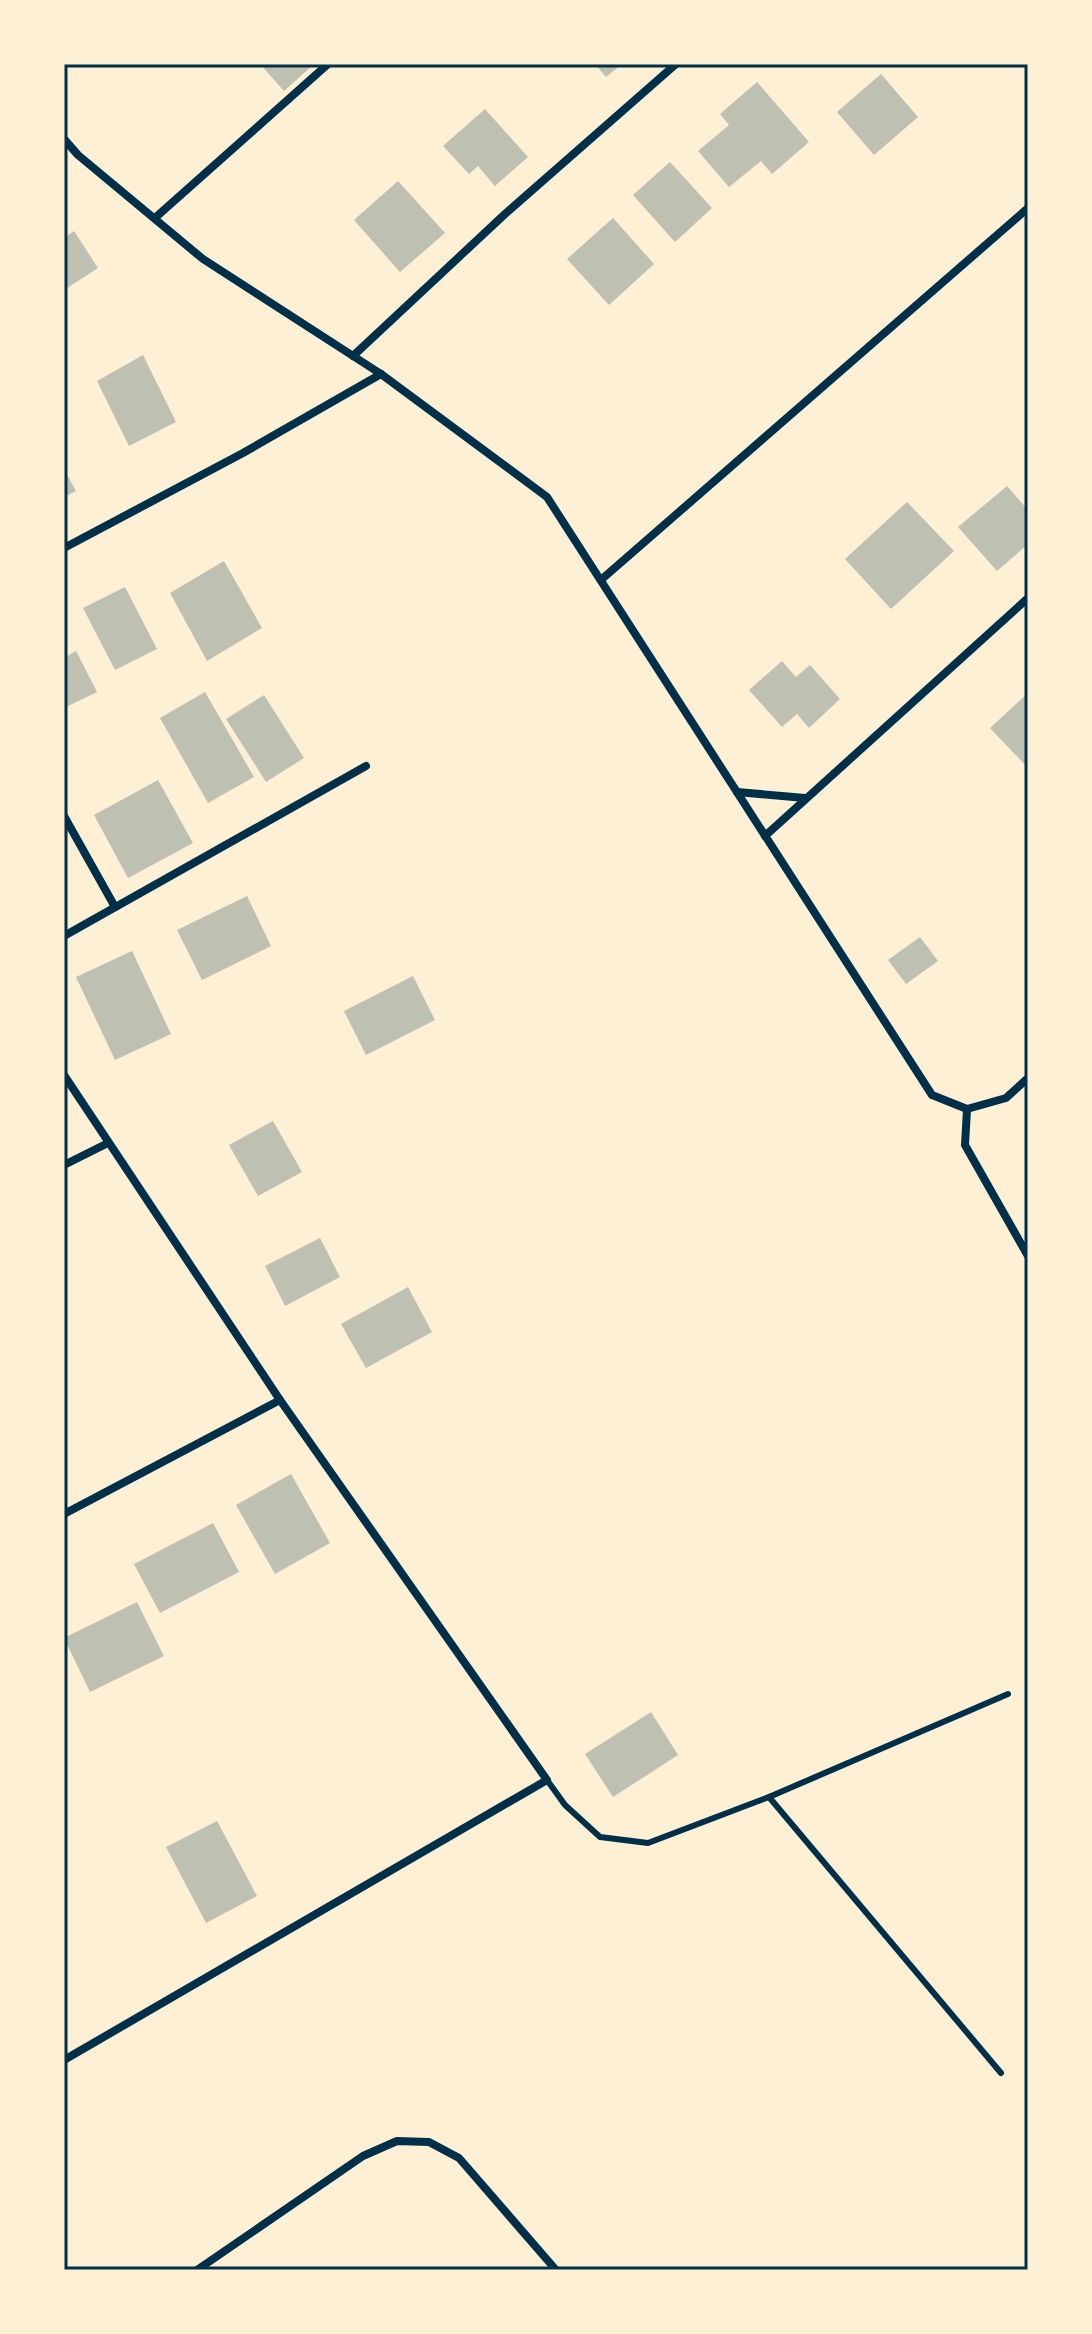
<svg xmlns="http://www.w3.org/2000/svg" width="1092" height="2334" viewBox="0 0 1092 2334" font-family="'Sofia Sans Condensed',sans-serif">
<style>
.building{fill:#bec0b2}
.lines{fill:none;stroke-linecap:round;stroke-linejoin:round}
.service{stroke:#003049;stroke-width:6}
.minor{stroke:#003049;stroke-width:8}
.neatline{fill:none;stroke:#003049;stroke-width:3}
</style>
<rect width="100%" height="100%" fill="#fdf0d5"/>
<!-- building -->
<g class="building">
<polygon points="260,64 314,64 284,91"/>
<polygon points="595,64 622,64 606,77"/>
<polygon points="881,74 918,117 874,155 837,112"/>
<polygon points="757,82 809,142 772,174 761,161 729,187 698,151 729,125 720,114"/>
<polygon points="485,109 528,157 495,186 478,166 469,174 443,146"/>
<polygon points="670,162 712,208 675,242 633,195"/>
<polygon points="398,181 445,233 400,272 354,220"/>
<polygon points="613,218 654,264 609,305 567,259"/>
<polygon points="74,231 98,268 64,290 64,238"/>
<polygon points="143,355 176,422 129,446 97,381"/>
<polygon points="64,469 76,491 64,497"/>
<polygon points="1007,486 1028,510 1028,544 997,571 958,527"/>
<polygon points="907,502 954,551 891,609 845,559"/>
<polygon points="224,561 262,628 207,661 170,593"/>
<polygon points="125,587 157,649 115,670 83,608"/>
<polygon points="76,651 97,692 64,708 64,658"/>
<polygon points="782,661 796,677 810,665 840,699 809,728 797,714 782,727 749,690"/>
<polygon points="205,692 254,777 208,803 160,718"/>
<polygon points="1028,693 1028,768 990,728"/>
<polygon points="264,695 304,758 266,782 226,719"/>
<polygon points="158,780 193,843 128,878 94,815"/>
<polygon points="247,896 271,946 202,980 177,930"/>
<polygon points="920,937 938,961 906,984 888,960"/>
<polygon points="132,951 171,1034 115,1060 76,977"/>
<polygon points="413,976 435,1020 366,1055 344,1011"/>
<polygon points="273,1121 302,1172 258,1196 229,1145"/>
<polygon points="320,1238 340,1277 285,1306 265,1266"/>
<polygon points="408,1287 432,1332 366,1368 341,1324"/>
<polygon points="291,1474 330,1543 275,1574 236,1505"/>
<polygon points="213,1523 239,1572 160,1613 134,1564"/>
<polygon points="137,1602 164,1656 90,1692 64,1638"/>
<polygon points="651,1712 678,1755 613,1797 585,1754"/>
<polygon points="217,1821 257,1896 206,1923 166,1847"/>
</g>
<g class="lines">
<!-- service -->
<g class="service">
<polyline points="547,1780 565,1805 600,1837 648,1843 769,1797 1008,1694"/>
<polyline points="769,1797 1001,2073"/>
</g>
<!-- minor -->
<g class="minor">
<polyline points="64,139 78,155 203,259 381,374 547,497 932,1095 967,1109"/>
<polyline points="156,217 328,64"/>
<polyline points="353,356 505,214 676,64"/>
<polyline points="64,548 243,453 381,374"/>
<polyline points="602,579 1028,208"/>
<polyline points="737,792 805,798"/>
<polyline points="64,816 115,907"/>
<polyline points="765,836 1028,598"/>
<polyline points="64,936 366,766"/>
<polyline points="64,1075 280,1400 547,1780 64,2060"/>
<polyline points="967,1109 965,1145 1028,1256"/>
<polyline points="967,1109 1006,1098 1028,1078"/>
<polyline points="64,1165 108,1143"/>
<polyline points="64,1514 280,1400"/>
<polyline points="197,2270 363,2156 397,2141 429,2142 459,2158 556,2270"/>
</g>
</g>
<!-- border -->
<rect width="1092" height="2334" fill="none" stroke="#fdf0d5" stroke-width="132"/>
<rect x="66" y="66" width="960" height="2202" class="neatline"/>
</svg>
